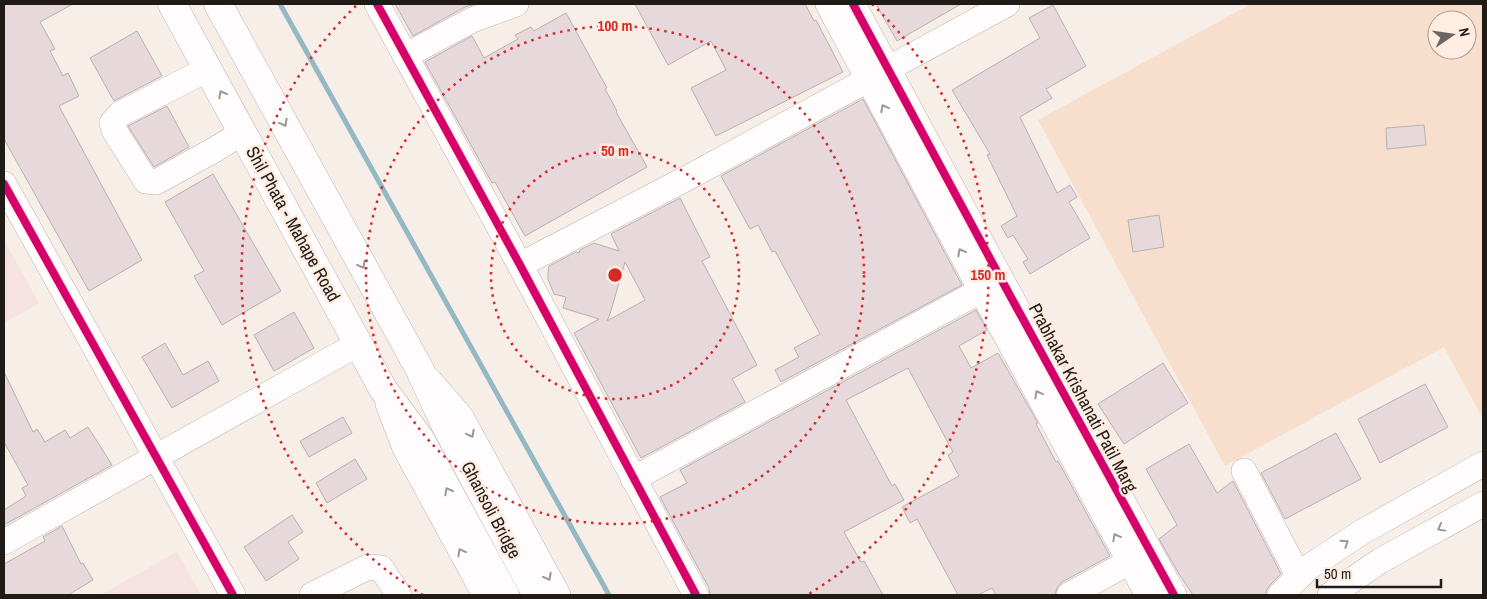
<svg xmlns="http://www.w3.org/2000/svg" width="1487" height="599" viewBox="0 0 1487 599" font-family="'Archivo Narrow',sans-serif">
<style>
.education{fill:#f6e2e0}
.green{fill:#f8decc;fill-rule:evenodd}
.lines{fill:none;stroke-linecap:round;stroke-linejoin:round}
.stream{stroke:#94b8c4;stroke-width:5}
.building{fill:#e7d9db;stroke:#b8b1b0;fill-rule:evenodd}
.minor-casing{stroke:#bdb5b0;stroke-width:26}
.major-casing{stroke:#bdb5b0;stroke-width:29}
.minor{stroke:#fefcfc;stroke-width:25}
.major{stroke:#fefcfc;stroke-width:28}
.cycleway-casing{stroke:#ffede1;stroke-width:11}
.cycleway{stroke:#d6006c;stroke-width:8}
.oneway{stroke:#9b9795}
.ring{fill:none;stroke:#d62828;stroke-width:2.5;stroke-dasharray:2.5 5}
.labels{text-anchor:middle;stroke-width:5;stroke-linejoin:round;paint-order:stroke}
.street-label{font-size:18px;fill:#211b17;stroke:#ffede1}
.centre{fill:#d62828;stroke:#ffede1;stroke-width:2.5}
.ring-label{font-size:15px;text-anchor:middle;font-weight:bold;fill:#d62828;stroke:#ffede1;stroke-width:5;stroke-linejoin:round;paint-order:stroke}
</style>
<rect width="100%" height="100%" fill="#f8eee8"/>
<!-- education -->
<g class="education">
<polygon points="4,240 39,303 4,323"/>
<polygon points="177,552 201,595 100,595"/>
</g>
<!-- green -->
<path class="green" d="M1251,4H1483V419L1444,347L1225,466L1038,120ZM1437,20H1467V50H1437Z"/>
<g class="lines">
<!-- stream -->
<polyline class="stream" points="280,4 609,595"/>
</g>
<!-- building -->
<g class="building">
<polygon points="4,4 73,4 40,22 55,49 50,51 63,76 68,73 79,96 59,106 142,260 89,291 4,139"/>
<polygon points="395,4 475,4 465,7 413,36"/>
<polygon points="635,4 805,4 814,21 816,20 843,72 716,136 691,88 726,70 711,41 668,65"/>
<polygon points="876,4 961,4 897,41"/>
<polygon points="1053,5 1086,66 1046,89 1052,98 1020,117 1057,193 1070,185 1077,197 1069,202 1090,238 1030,274 1023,262 1028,259 1013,235 1008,238 1001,226 1017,216 987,155 990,154 952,90 1040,38 1029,18"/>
<polygon points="566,13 607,88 605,89 617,111 616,112 647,167 525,236 495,182 492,183 425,62 472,36 484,58 518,39 515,35 531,27 534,31"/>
<polygon points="137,31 162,76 114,101 90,58"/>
<polygon points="863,99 962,285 781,382 775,370 799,357 794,348 820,334 775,251 772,252 758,225 750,229 721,176"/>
<polygon points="167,106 189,147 154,167 128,126"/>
<polygon points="1424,125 1426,145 1387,149 1386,128"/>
<polygon points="213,174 281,291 222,325 194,276 204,271 165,202"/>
<path d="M680,198L710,257L702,261L757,365L732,379L745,402L641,458L574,333L599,319L563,308L566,297L554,294L548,279V272L549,266L576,252L579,253L580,250L594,243L619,251L611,234ZM625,262L645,300L607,321L610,314Z"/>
<polygon points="1159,215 1164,247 1133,252 1128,220"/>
<polygon points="976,310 987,330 959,346 971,368 998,353 1038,423 1036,424 1056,462 1058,461 1110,556 1062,582 1057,588 1055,595 996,595 992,588 978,595 958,595 917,519 910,523 902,507 959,476 948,455 953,452 908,368 846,400 892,486 895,484 904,500 844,532 861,562 864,561 883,595 710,595 709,588 660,497 687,483 680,470"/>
<polygon points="294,312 314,348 274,371 254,335"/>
<polygon points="165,343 183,375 208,361 219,381 172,408 142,357"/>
<polygon points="1163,363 1188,403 1124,444 1098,404"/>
<polygon points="4,372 33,432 37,429 45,442 65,430 70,438 88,427 112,465 4,525 4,510 26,496 22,488 28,485 4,442"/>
<polygon points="1425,384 1448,427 1380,463 1358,419"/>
<polygon points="343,417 352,433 309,457 300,441"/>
<polygon points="1336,433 1361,479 1285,519 1261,473"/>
<polygon points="1189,444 1217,493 1233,481 1281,574 1270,585 1266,591 1266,595 1193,595 1179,574 1159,539 1177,525 1146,469"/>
<polygon points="355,459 367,479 327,503 316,483"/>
<polygon points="292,515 303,532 288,542 299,559 266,581 244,547"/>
<polygon points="62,526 81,564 83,563 93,580 68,595 4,595 4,564 45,541 43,537"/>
</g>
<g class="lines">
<!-- minor casing -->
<g class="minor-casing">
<g id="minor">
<polyline points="377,4 520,265 696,595"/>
<polyline points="828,4 981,290 1148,595"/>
<polyline points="853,4 1001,279 1174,595"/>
<polyline points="405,56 472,20 516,4"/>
<polyline points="208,69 120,114 112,123 114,130 146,181 156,182 216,149 243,132"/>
<polyline points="4,184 233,595"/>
<polyline points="520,265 691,176 1007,4"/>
<polyline points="429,380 461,417 558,595"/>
<polyline points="388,404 405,448 485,595"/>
<polyline points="1244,471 1299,577"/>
<polyline points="633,479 995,283"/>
<polyline points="4,542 358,344"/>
<polyline points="312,595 368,567 381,568 399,595"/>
<polyline points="1069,595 1144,554"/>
<polyline points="1280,595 1309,567 1362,532 1483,464"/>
<polyline points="1330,595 1380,561 1483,504"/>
</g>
</g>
<!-- major casing -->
<g class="major-casing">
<g id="major">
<polyline points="172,4 383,389 420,439 505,595"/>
<polyline points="218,4 419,368 446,426 537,595"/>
</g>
</g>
<!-- minor -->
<use href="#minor" class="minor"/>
<!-- major -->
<use href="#major" class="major"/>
<!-- cycleway casing -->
<g class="cycleway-casing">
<g id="cycleway">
<polyline points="377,4 520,265 696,595"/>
<polyline points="853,4 1001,279 1174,595"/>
<polyline points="4,184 233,595"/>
</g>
</g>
<!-- cycleway -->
<use href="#cycleway" class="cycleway"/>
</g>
<!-- one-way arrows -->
<defs><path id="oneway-chevron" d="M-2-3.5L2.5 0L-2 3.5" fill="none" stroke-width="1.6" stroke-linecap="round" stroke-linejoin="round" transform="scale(1.25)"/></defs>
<g class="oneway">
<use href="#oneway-chevron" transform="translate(222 94) rotate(-119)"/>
<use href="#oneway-chevron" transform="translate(884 108) rotate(-118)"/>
<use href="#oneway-chevron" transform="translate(284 123) rotate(61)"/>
<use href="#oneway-chevron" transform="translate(961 252) rotate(-118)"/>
<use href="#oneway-chevron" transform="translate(362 265) rotate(61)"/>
<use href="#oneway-chevron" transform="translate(1038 394) rotate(-119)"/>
<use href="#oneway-chevron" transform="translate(471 434) rotate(62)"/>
<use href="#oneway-chevron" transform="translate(448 491) rotate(-119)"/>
<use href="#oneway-chevron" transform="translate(1441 528) rotate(151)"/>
<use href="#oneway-chevron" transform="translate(1116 537) rotate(-119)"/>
<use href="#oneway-chevron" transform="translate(1345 543) rotate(-34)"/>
<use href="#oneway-chevron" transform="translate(461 552) rotate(-119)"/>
<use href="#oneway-chevron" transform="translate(548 577) rotate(62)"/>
</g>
<!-- distance rings -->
<g class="ring">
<circle cx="615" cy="275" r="124"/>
<circle cx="615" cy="275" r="249"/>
<path d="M423 595A373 373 0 0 1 358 4M872 4A373 373 0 0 1 807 595"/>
</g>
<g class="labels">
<!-- street labels -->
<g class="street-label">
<text transform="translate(293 224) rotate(61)" y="6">Shil Phata - Mahape Road</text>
<text transform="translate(1083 398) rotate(62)" y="6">Prabhakar Krishanati Patil Marg</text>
<text transform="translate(491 510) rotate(62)" y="6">Ghansoli Bridge</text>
</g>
</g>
<circle cx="615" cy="275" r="8" class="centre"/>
<g class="ring-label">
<text x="615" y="31">100 m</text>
<text x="615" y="156">50 m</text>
<text x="988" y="280">150 m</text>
</g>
<!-- border -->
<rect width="1487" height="599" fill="none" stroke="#211b17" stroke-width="10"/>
<!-- north arrow -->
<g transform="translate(1452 35) rotate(77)"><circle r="24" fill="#ffede1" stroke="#a69990"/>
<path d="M0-4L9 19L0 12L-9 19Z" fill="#6c6560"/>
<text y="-8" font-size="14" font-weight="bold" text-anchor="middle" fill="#211b17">N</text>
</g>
<!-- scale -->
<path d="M1317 579v8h124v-8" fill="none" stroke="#211b17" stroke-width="2.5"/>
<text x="1324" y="579" font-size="15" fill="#211b17" stroke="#ffede1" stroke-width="4" paint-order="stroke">50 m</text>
</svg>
